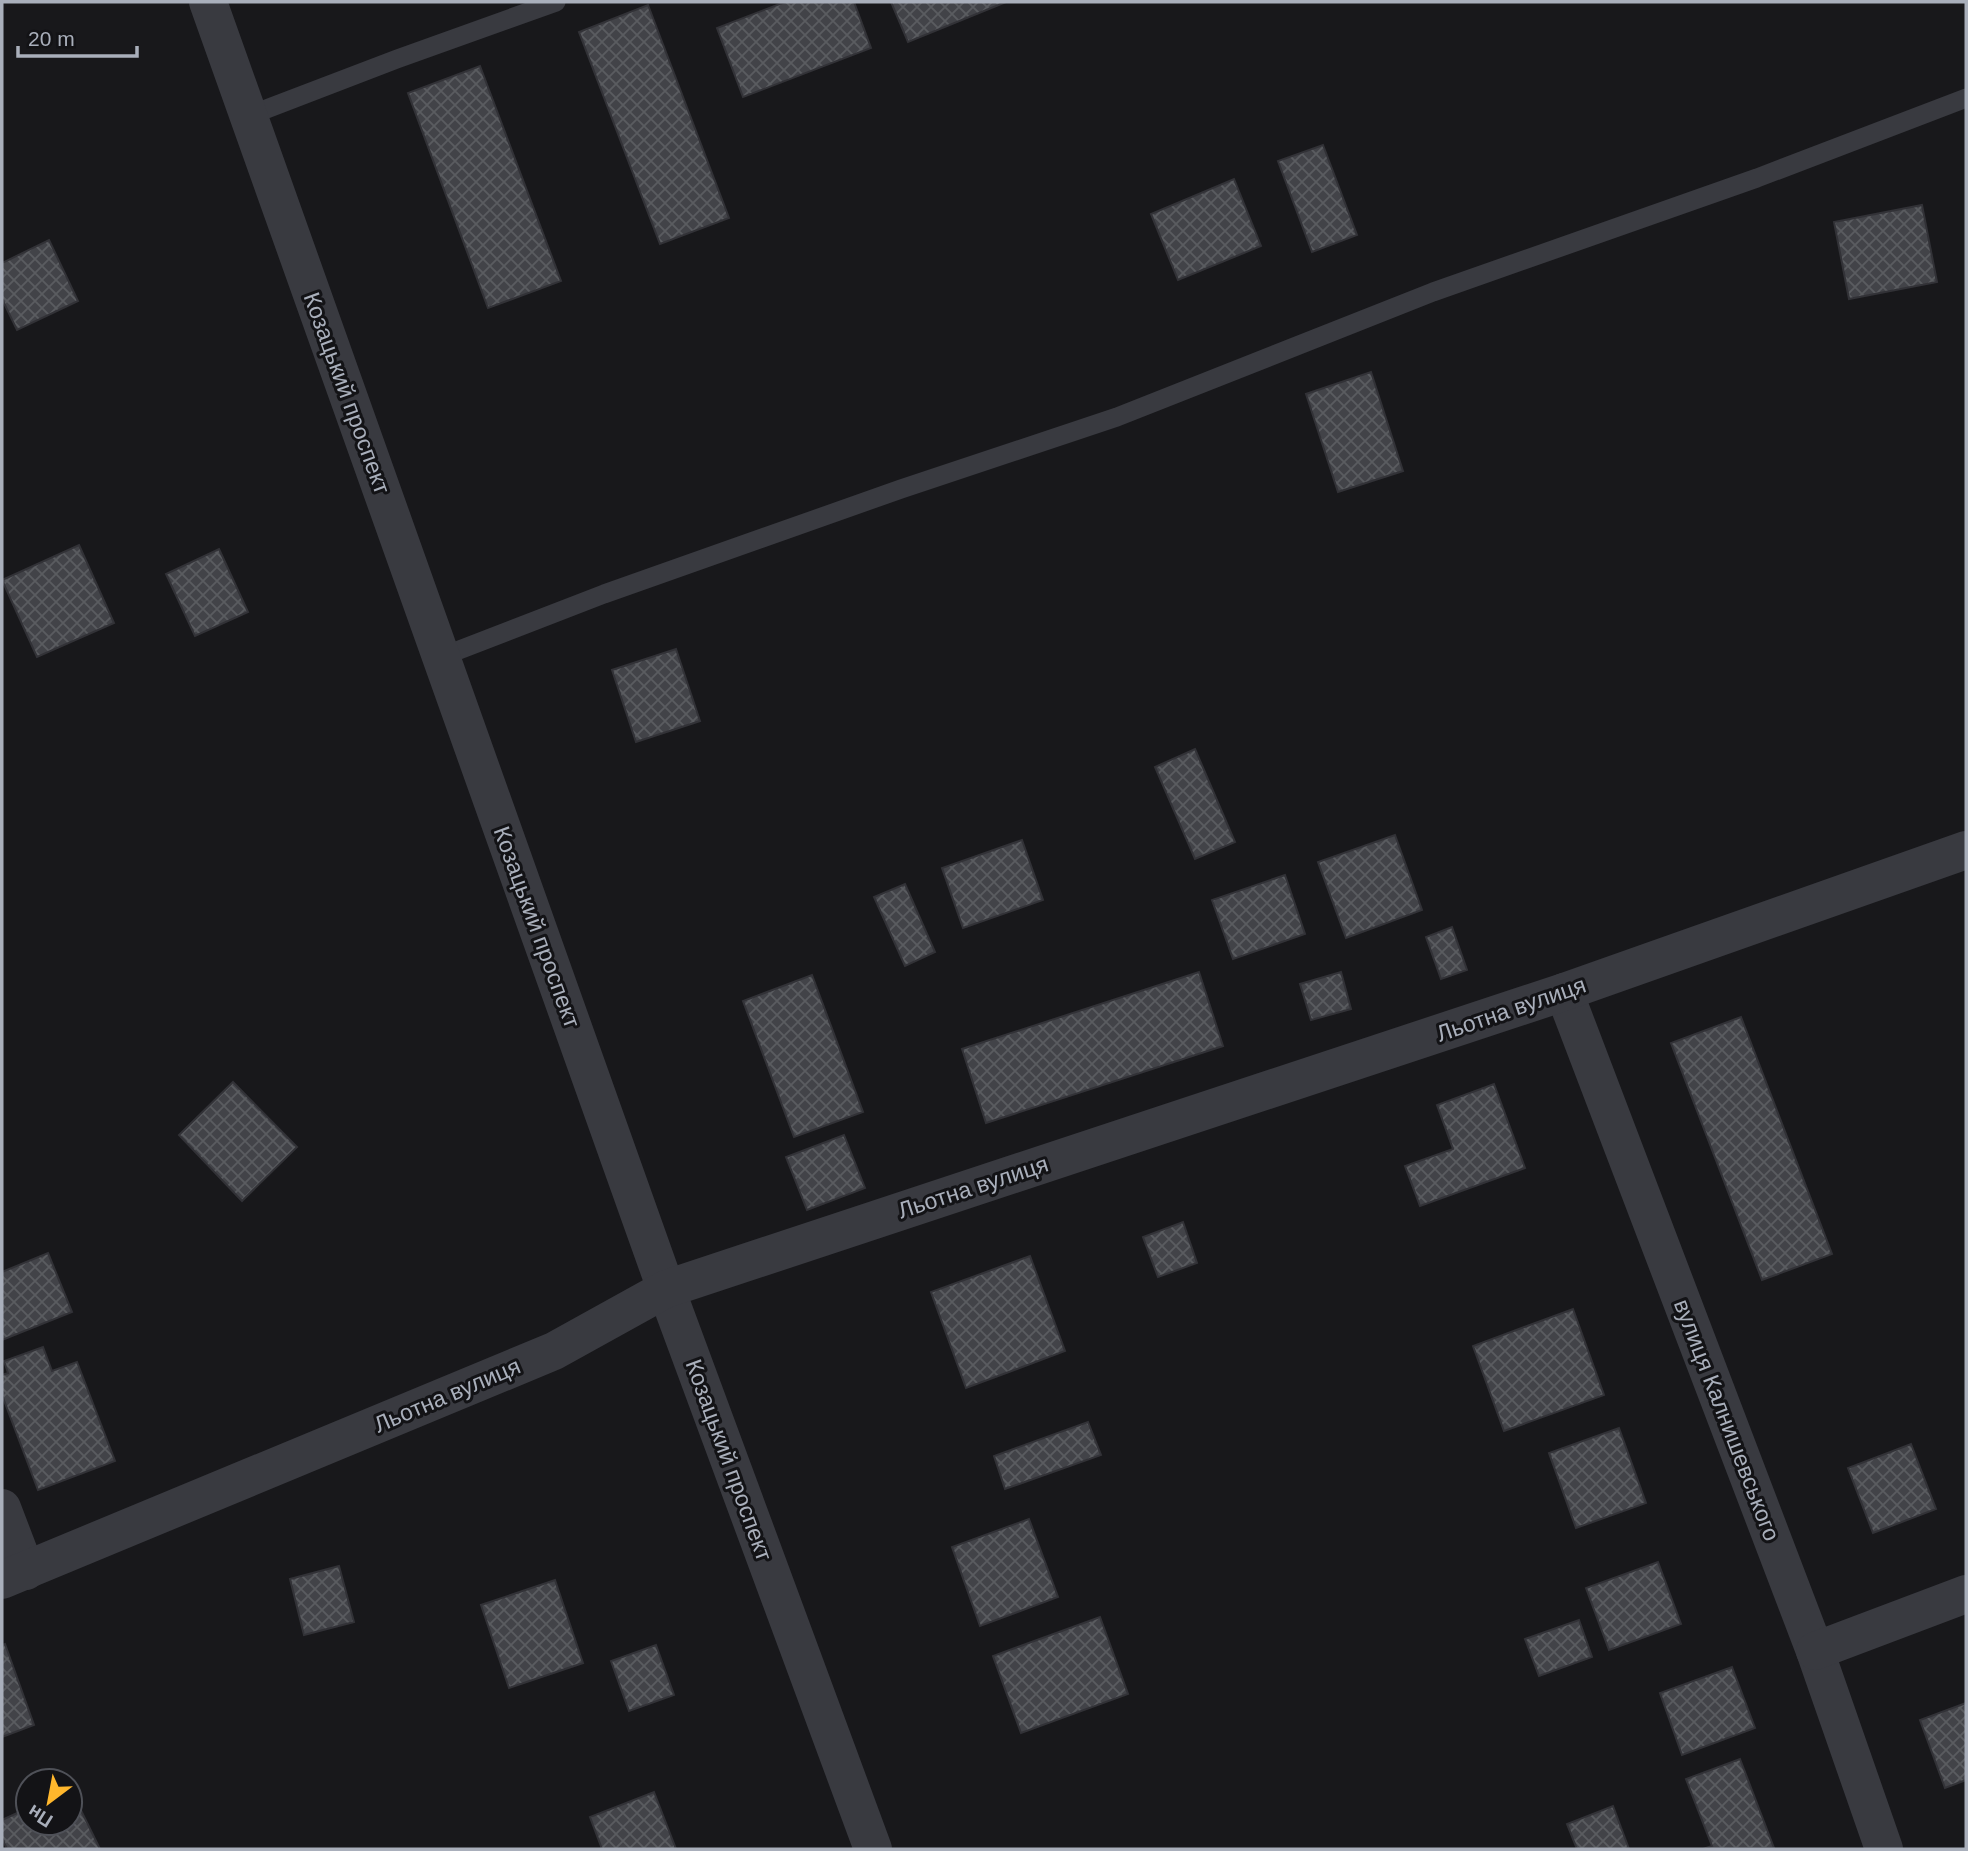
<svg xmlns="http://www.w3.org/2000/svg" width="1968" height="1851" viewBox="0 0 1968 1851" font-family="Arial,sans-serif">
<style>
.building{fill:url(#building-cross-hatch);stroke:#323237;stroke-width:2}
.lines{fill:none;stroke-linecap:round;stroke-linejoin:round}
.service{stroke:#393a40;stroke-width:19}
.minor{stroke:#393a40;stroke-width:38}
.labels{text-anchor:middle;stroke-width:6;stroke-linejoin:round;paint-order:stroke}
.street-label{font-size:23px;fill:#a9afbb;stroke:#131316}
</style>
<defs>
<pattern id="building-cross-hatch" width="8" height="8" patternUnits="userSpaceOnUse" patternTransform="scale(1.75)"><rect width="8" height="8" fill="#424348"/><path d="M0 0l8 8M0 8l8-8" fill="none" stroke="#5a5c60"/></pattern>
</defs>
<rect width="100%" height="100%" fill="#18181b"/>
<!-- building -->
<g class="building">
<polygon points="785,2 854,2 871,48 743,97 717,28"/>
<polygon points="891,2 1006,2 908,42"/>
<polygon points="648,5 729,218 660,244 579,32"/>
<polygon points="480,66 561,281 488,308 408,93"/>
<polygon points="1323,145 1357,235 1312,252 1278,161"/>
<polygon points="1234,179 1261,246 1178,280 1151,214"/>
<polygon points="1922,205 1937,282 1849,299 1834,222"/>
<polygon points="49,240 78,301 17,330 2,299 2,263"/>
<polygon points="1371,372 1403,471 1338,492 1306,394"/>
<polygon points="79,545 114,623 37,657 2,580"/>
<polygon points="219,549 248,612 195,636 166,574"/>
<polygon points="676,649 700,721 636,742 612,670"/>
<polygon points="1195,749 1235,842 1195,859 1155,767"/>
<polygon points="1395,835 1422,910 1346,938 1318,862"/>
<polygon points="1022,840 1043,900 963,928 942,868"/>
<polygon points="1285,875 1305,934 1233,959 1212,900"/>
<polygon points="905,884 935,952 905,966 874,897"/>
<polygon points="1452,927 1467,970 1441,979 1426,937"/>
<polygon points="1199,972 1223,1046 986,1123 962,1049"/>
<polygon points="1341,972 1351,1009 1311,1020 1300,984"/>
<polygon points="812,975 863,1112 794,1137 743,1001"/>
<polygon points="1741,1017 1832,1254 1762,1280 1671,1043"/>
<polygon points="233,1082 297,1147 242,1201 179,1135"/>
<polygon points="1494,1084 1525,1168 1420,1206 1405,1166 1453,1149 1437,1105"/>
<polygon points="844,1135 865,1188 807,1210 786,1157"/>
<polygon points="1183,1222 1197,1263 1158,1277 1143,1237"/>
<polygon points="48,1253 72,1312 2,1340 2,1272"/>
<polygon points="1030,1256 1065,1351 966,1388 931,1292"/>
<polygon points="1573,1309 1604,1395 1504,1431 1473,1346"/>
<polygon points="43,1347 52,1371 77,1362 115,1461 38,1490 2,1395 2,1375 8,1373 4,1361"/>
<polygon points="1088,1422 1101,1455 1005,1489 994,1456"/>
<polygon points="1619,1428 1646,1503 1576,1528 1549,1453"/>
<polygon points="1911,1444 1936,1509 1873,1533 1848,1468"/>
<polygon points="1029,1519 1058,1597 980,1626 952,1547"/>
<polygon points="1658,1562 1681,1624 1609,1650 1586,1588"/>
<polygon points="339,1566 354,1622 304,1635 290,1579"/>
<polygon points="555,1580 583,1663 509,1688 481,1605"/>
<polygon points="1100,1617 1128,1694 1021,1733 993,1656"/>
<polygon points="1579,1620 1592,1657 1539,1676 1525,1639"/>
<polygon points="5,1644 34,1725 2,1737 2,1645"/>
<polygon points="656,1645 674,1695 629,1711 611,1661"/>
<polygon points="1732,1667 1755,1728 1682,1755 1660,1693"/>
<polygon points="1966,1703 1966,1780 1945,1788 1920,1720"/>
<polygon points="1740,1759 1774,1848 1703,1849 1712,1846 1686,1779"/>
<polygon points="70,1788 100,1849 7,1849 2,1838 2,1820 28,1808 28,1823 70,1823"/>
<polygon points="654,1792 676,1849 602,1849 590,1817"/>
<polygon points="1613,1806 1629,1849 1577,1849 1567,1824"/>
</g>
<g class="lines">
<!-- service -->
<g class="service">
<polyline points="248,116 397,59 556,2"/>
<polyline points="441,657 604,594 901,489 1117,417 1433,292 1757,178 1966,98"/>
</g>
<!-- minor -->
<g class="minor">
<polyline points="208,2 666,1289 873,1849"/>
<polyline points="1564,992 1815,1651 1884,1849"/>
<polyline points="2,1508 26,1571"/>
<polyline points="2,1580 554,1351 666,1289 1564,992 1966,850"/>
<polyline points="1815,1651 1966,1594"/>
</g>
</g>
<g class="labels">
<!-- street labels -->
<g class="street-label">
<text transform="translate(347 393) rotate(70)" y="8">Козацький проспект</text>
<text transform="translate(537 927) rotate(70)" y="8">Козацький проспект</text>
<text transform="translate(1511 1009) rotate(-19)" y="8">Льотна вулиця</text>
<text transform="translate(973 1187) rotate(-18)" y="8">Льотна вулиця</text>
<text transform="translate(447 1395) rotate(-23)" y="8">Льотна вулиця</text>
<text transform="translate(1727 1420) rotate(69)" y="8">вулиця Калнишевського</text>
<text transform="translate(729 1460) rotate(70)" y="8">Козацький проспект</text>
</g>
</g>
<!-- border -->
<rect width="1968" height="1851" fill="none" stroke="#a9afbb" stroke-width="7"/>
<!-- north arrow -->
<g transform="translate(49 1802) rotate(212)"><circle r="33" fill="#131316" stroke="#4f5158" stroke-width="2"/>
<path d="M0-5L12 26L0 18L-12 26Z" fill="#ffb72c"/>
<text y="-10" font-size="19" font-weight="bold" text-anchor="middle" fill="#a9afbb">Пн</text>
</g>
<!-- scale -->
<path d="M18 46v10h119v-10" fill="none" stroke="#a9afbb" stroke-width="3.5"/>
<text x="28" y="46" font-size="21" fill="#a9afbb" stroke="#131316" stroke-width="5" paint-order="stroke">20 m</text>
</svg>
